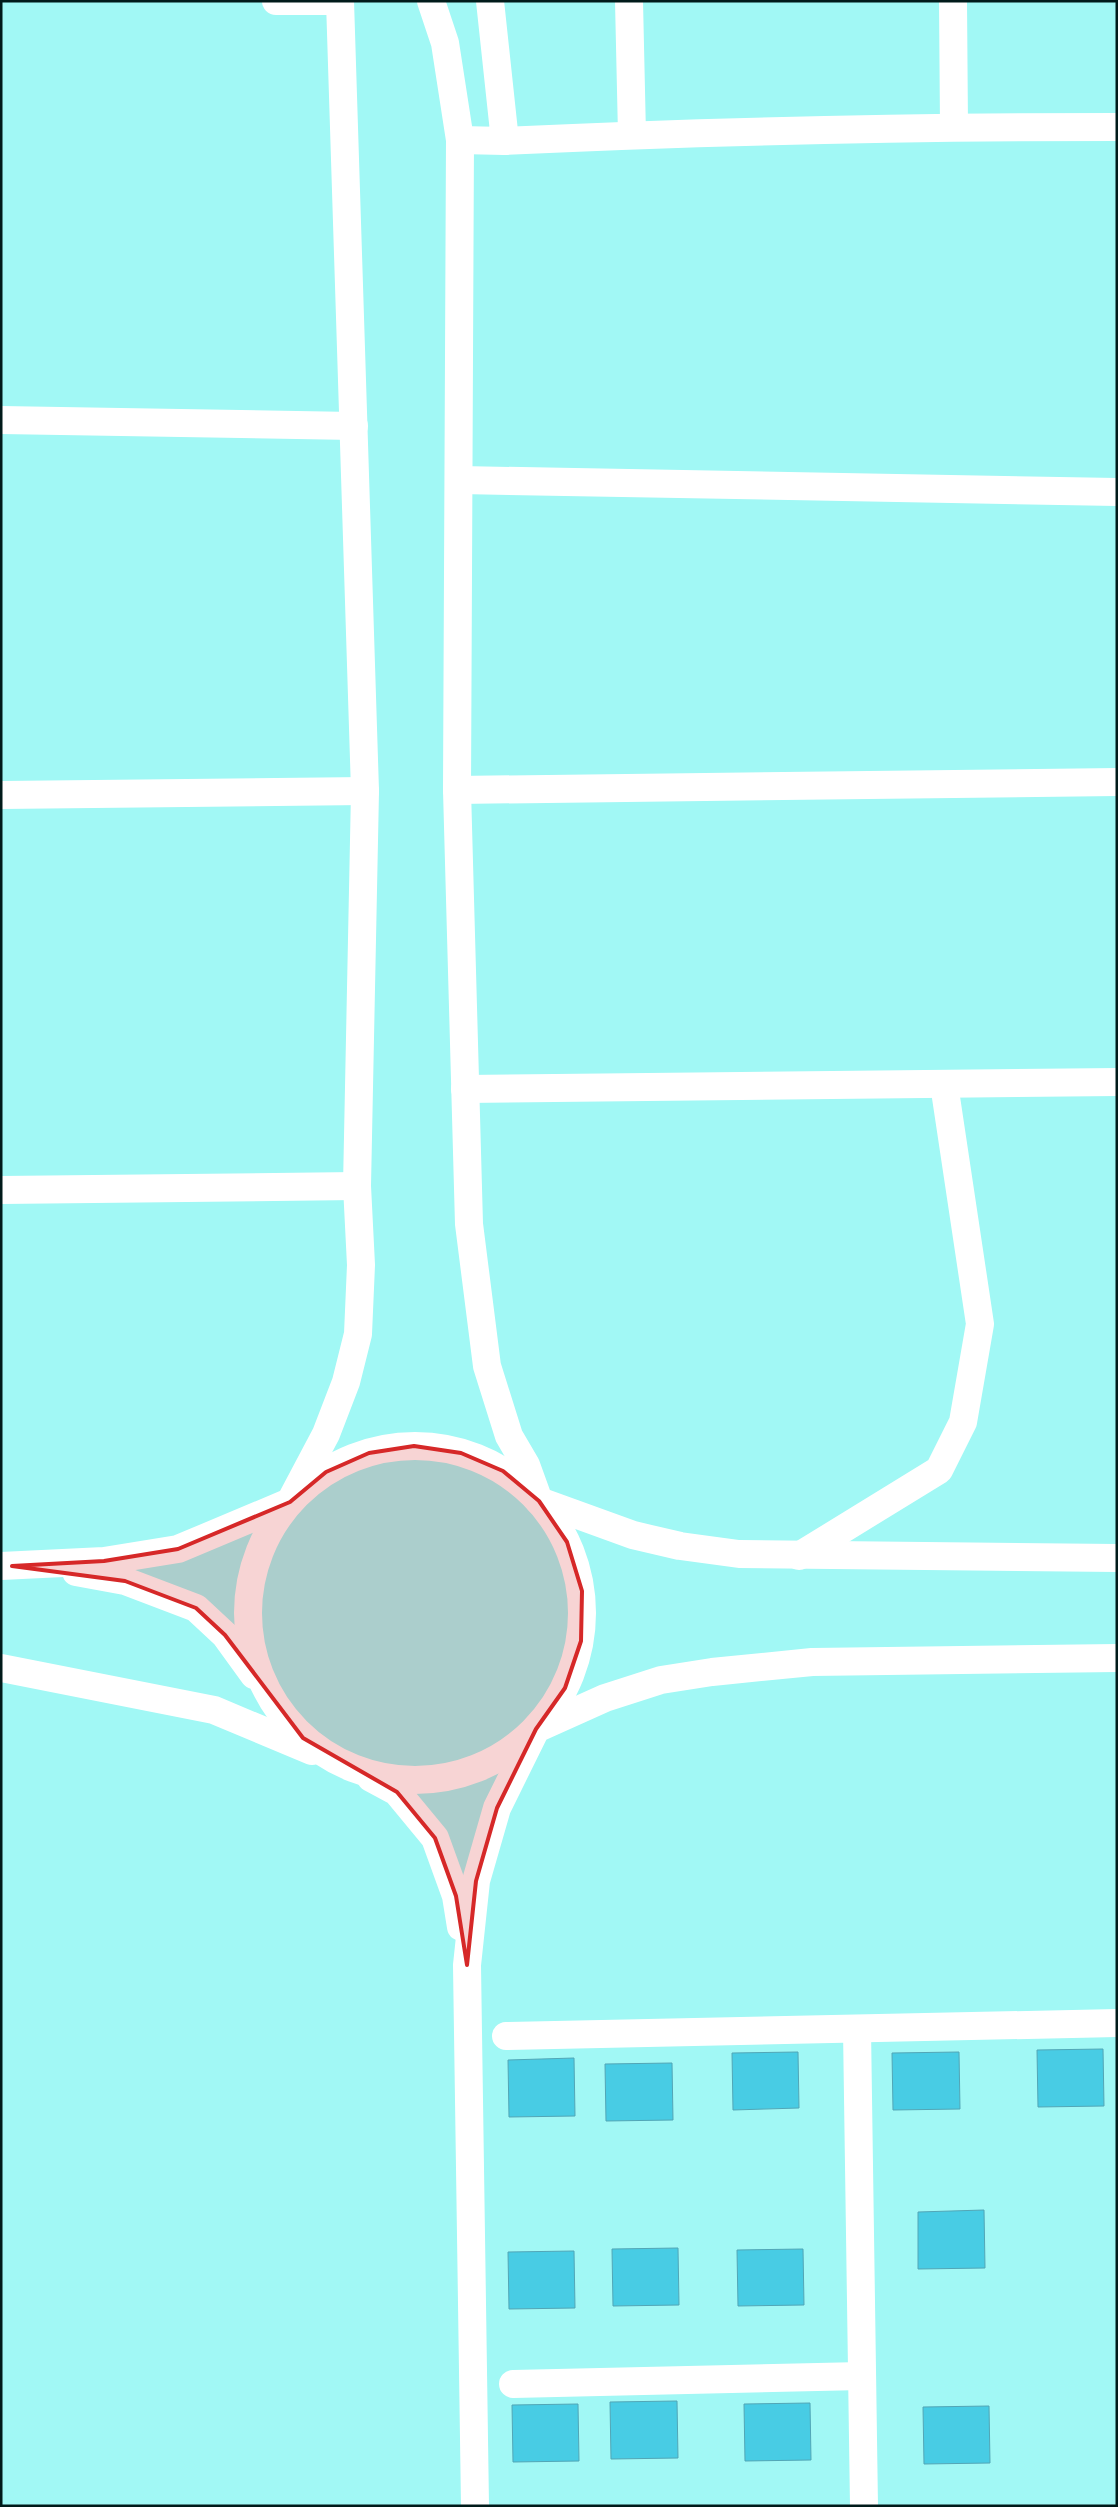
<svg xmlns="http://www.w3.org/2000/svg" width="1118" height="2507" viewBox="0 0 1118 2507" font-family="Karla,sans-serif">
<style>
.building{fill:#48cce4;stroke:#52a6b6}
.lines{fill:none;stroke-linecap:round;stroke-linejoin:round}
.minor{stroke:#fff;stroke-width:28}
.marked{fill:#d62828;fill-opacity:0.2;stroke:#d62828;stroke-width:4;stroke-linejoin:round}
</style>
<rect width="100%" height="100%" fill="#a1f8f5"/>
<!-- building -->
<g class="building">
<polygon points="1103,2049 1104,2106 1038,2107 1037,2050"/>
<polygon points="798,2052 799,2108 733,2110 732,2053"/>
<polygon points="959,2052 960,2109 893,2110 892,2053"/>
<polygon points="574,2058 575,2116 509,2117 508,2060"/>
<polygon points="672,2063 673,2120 606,2121 605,2064"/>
<polygon points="984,2210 985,2268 918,2269 918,2212"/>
<polygon points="678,2248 679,2305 613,2306 612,2249"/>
<polygon points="803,2249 804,2305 738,2306 737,2250"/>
<polygon points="574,2251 575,2308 509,2309 508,2252"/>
<polygon points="677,2401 678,2458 611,2459 610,2402"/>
<polygon points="810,2403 811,2460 745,2461 744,2404"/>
<polygon points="578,2404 579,2461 513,2462 512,2405"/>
<polygon points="989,2406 990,2463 924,2464 923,2407"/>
</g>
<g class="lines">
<!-- minor -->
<g class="minor">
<polyline points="276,1 340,1"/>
<polyline points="431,1 445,43 460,140 457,790 469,1224 487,1366 509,1436 526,1465 539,1501 633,1535 680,1546 739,1554 1117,1558"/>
<polyline points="629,1 632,135"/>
<polyline points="953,1 954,127"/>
<polyline points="460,140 505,141 490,1"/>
<path d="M505,141C709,131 913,127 1117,127"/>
<polyline points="1,420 354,426"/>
<polyline points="460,480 1117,492"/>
<polyline points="457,790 1117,782"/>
<polyline points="1,795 365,791"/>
<polyline points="465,1089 1117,1082"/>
<polyline points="1,1190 357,1186"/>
<circle cx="415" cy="1613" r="167"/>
<polyline points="799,1556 939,1470 963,1422 980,1324 944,1084"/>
<polyline points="1,1566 104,1561 178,1549 290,1502 326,1434 346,1382 358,1334 361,1265 357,1186 365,791 340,1"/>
<polyline points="76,1572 125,1581 196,1608 225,1635 254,1675"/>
<polyline points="1,1668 214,1710 312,1751"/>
<polyline points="371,1778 397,1792 435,1838 456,1896 461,1927"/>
<polyline points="857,2029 864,2506"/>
<polyline points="506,2036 1117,2023"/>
<polyline points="513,2384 862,2376"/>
<polyline points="475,2506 467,1965 476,1881 497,1808 536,1729 605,1698 661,1680 712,1672 812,1662 1117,1658"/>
</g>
</g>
<!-- marked area -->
<path class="marked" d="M414,1446L461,1453L503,1471L539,1501L567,1542L582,1591L581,1641L565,1688L536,1729L497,1808L476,1881L467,1965L456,1896L435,1838L397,1792L303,1738L225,1635L196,1608L125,1581L12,1566L104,1561L178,1549L290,1502L326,1472L369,1453Z"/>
<!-- border -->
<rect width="1118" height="2507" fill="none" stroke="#001b1a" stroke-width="5"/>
</svg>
